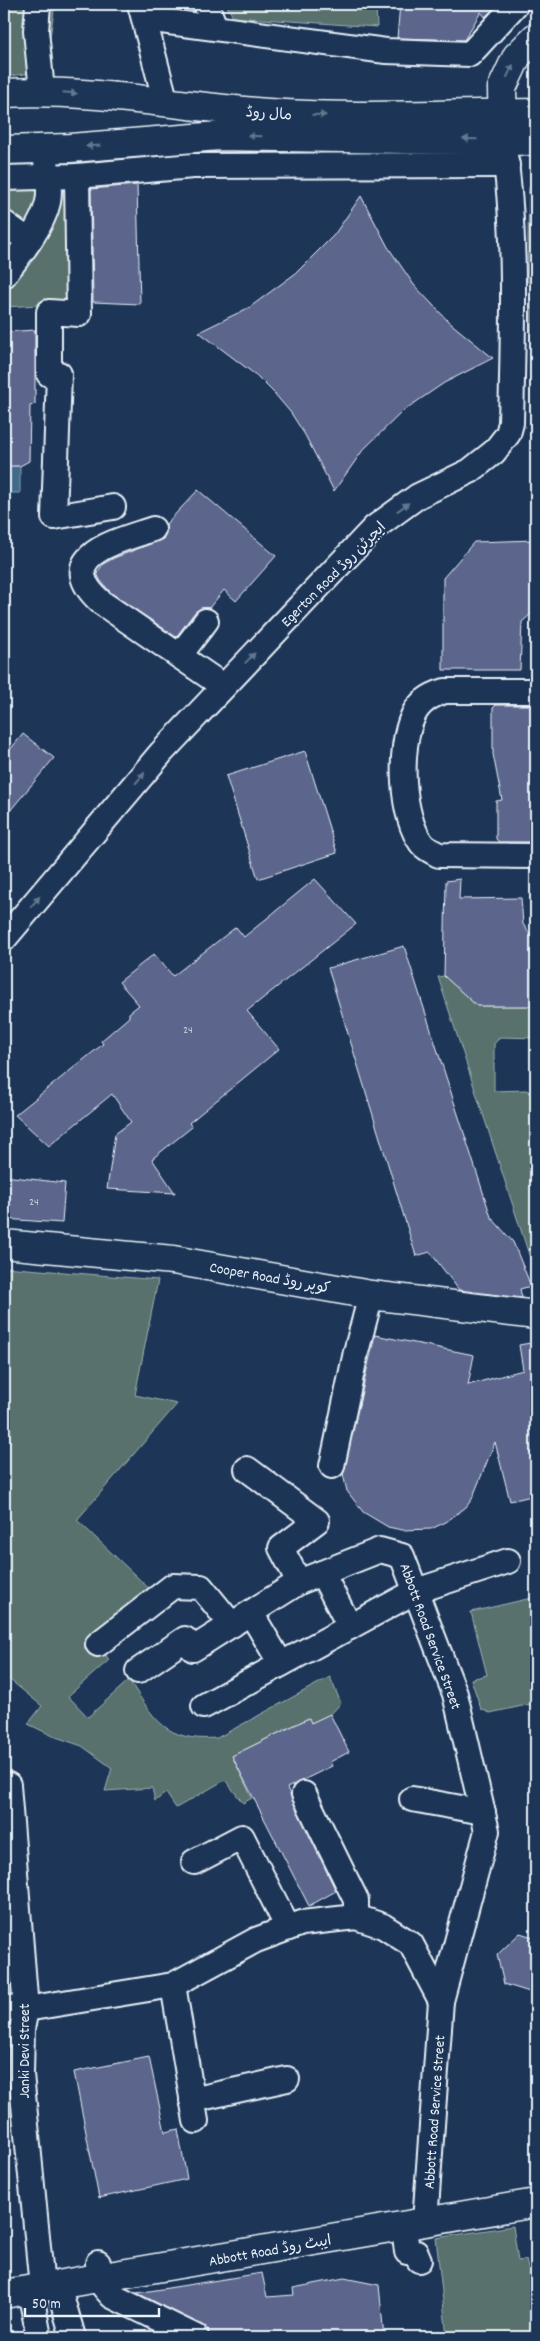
<svg xmlns="http://www.w3.org/2000/svg" width="540" height="2341" viewBox="0 0 540 2341" font-family="Dekko,'Playpen Sans Arabic',sans-serif">
<style>
.green{fill:#59716d;stroke:#a0b1b2}
.water{fill:#436b8b;stroke:#85a1b7}
.building{fill:#5c668d;stroke:#e8f1f8}
.lines{fill:none;stroke-linecap:round;stroke-linejoin:round}
.minor-casing{stroke:#e8f1f8;stroke-width:28}
.major-casing{stroke:#e8f1f8;stroke-width:31}
.minor{stroke:#1d3557;stroke-width:24}
.major{stroke:#1d3557;stroke-width:28}
.oneway{fill:#64778f}
.labels{text-anchor:middle;stroke-width:4;stroke-linejoin:round;paint-order:stroke}
.number-label{font-size:12px;fill:#c5cedd}
.street-label{font-size:15px;fill:#e8f1f8;stroke:#1d3557}
</style>
<rect width="100%" height="100%" fill="#1d3557"/>
<filter id="ink" filterUnits="userSpaceOnUse"><feTurbulence type="fractalNoise" baseFrequency=".02" numOctaves="2"/><feDisplacementMap in="SourceGraphic" scale="10" xChannelSelector="R" yChannelSelector="G"/><feConvolveMatrix kernelMatrix="1 2 1 2 8 2 1 2 1" color-interpolation-filters="sRGB"/></filter>
<g filter="url(#ink)">
<!-- green -->
<g class="green">
<polygon points="4,4 55,4 45,71 4,77"/>
<polygon points="226,4 376,4 377,27 233,17"/>
<polygon points="536,178 536,290 527,281 529,188"/>
<polygon points="71,184 76,303 4,307 4,187"/>
<polygon points="531,298 536,302 536,412 532,417"/>
<polygon points="444,976 477,1006 536,1006 536,1038 500,1037 494,1044 494,1091 526,1090 536,1094 536,1276 438,977"/>
<path d="M4,1267L158,1280L135,1395L177,1404L77,1520L158,1597L99,1644L109,1660L68,1696L88,1717L129,1680C155,1720 165,1742 217,1738L330,1677L341,1703L331,1714L311,1723L308,1718L232,1756L252,1798L243,1803L225,1780L176,1808L166,1793L155,1801L152,1788L105,1791L112,1768L82,1746L53,1736L28,1724L42,1706L4,1675Z"/>
<polygon points="536,1597 536,1703 490,1713 481,1709 471,1679 487,1675 471,1612"/>
<polygon points="4,1855 11,1986 4,1986"/>
<polygon points="513,2226 518,2261 526,2260 536,2301 536,2337 447,2337 436,2238"/>
</g>
<!-- water -->
<rect class="water" x="4" y="466" width="16" height="27"/>
<!-- building -->
<g class="building">
<polygon points="400,4 498,4 485,17 481,12 464,40 397,38"/>
<polygon points="137,185 140,304 93,302 91,189"/>
<polygon points="361,196 388,247 414,285 449,322 493,358 444,383 403,411 363,450 334,491 305,435 291,413 274,393 257,376 199,332 250,307 296,273 334,235"/>
<polygon points="35,330 35,404 30,406 29,461 20,466 4,466 4,332"/>
<polygon points="198,490 276,556 236,601 224,590 209,608 201,608 195,612 176,637 111,593 100,580 97,573 103,564 114,558 163,539 166,532 166,524"/>
<polygon points="536,540 536,614 531,614 522,622 520,670 443,670 443,578 474,542"/>
<polygon points="496,705 530,705 531,711 536,707 536,842 499,842 496,839 496,801 502,800 493,754 493,708"/>
<polygon points="23,734 54,758 4,818 4,757"/>
<polygon points="305,751 337,853 258,879 226,776"/>
<polygon points="315,879 356,924 247,1011 279,1049 189,1123 192,1127 152,1159 175,1193 107,1189 115,1134 131,1122 112,1094 49,1146 15,1115 103,1044 101,1041 129,1017 129,1013 139,1005 119,982 154,954 173,976 236,927 244,937"/>
<polygon points="460,879 459,899 521,898 523,924 531,936 536,935 536,1006 477,1006 444,976 446,881"/>
<polygon points="404,946 491,1217 513,1242 531,1286 520,1289 522,1298 459,1290 430,1252 416,1256 328,968"/>
<polygon points="4,1176 65,1183 62,1223 4,1219"/>
<polygon points="375,1335 474,1355 468,1385 523,1370 519,1345 536,1342 536,1495 510,1501 495,1442 472,1499 466,1507 446,1522 431,1529 402,1530 388,1527 363,1512 347,1491 343,1474"/>
<polygon points="330,1714 349,1752 330,1762 332,1766 287,1788 336,1891 309,1906 232,1756 309,1718 311,1723"/>
<polygon points="520,1933 536,1938 536,1994 504,1984 497,1955"/>
<polygon points="149,2057 165,2132 178,2129 187,2179 99,2198 74,2072"/>
<polygon points="262,2273 267,2297 294,2295 293,2288 344,2278 379,2285 384,2337 210,2337 208,2330 202,2325 137,2293"/>
</g>
<g class="lines">
<!-- minor casing -->
<g class="minor-casing">
<g id="minor">
<polyline points="38,4 36,31 42,91"/>
<polyline points="140,4 166,103"/>
<polyline points="206,4 215,27"/>
<polyline points="146,19 386,51 470,54 516,4"/>
<polyline points="77,176 79,314 49,312 49,374 59,374 54,517 113,507"/>
<polyline points="4,178 77,176 193,166 507,165"/>
<polyline points="4,223 29,241"/>
<path d="M4,275C19,256 43,226 48,202C51,190 47,173 46,160"/>
<path d="M153,529C118,541 49,556 102,603L223,686"/>
<polyline points="179,656 206,621"/>
<path d="M536,691H445C431,695 419,702 413,716C398,748 401,816 422,844C426,849 433,852 439,855L536,856"/>
<path d="M4,939L161,753L374,528L418,496L470,471L494,452L508,434L511,423C513,329 517,234 503,140"/>
<polyline points="332,1466 356,1352 371,1295"/>
<polyline points="247,1469 317,1521 281,1548 299,1582"/>
<polyline points="322,1573 350,1627"/>
<polyline points="251,1613 281,1664"/>
<polyline points="98,1644 173,1586 201,1587 232,1625"/>
<polyline points="138,1671 185,1639 193,1649 299,1582 380,1550 402,1556 455,1694 487,1831 441,2001 425,2222"/>
<polyline points="204,1706 416,1591 508,1561"/>
<polyline points="8,1785 26,2009 22,2029 21,2074 42,2287"/>
<polyline points="304,1794 356,1900 356,1917"/>
<polyline points="412,1799 483,1812"/>
<polyline points="194,1862 242,1837 288,1928"/>
<polyline points="173,1985 196,2121"/>
<polyline points="4,2007 26,2009 173,1985 256,1940 302,1923 356,1917 383,1926 411,1944 441,2001"/>
<polyline points="192,2100 287,2079"/>
<polyline points="404,2226 407,2252 416,2253 419,2260"/>
<polyline points="98,2263 104,2287 112,2296 196,2337"/>
<polyline points="58,2285 73,2337"/>
<polyline points="30,2290 39,2337"/>
</g>
</g>
<!-- major casing -->
<g class="major-casing">
<g id="major">
<path d="M4,93C92,88 180,107 268,113C357,119 447,114 536,113"/>
<polyline points="503,131 502,88 517,56 536,37"/>
<polyline points="4,150 70,148 219,136 536,141"/>
<polyline points="4,1244 173,1260 371,1295 536,1315"/>
<polyline points="4,2294 536,2203"/>
</g>
</g>
<!-- minor -->
<use href="#minor" class="minor"/>
<!-- major -->
<use href="#major" class="major"/>
</g>
<!-- one-way arrows -->
<defs><path id="oneway-solid" d="M-6-.8H1V-3.2L6.5 0L1 3.2V.8H-6Z" transform="scale(1.25)"/></defs>
<g class="oneway">
<use href="#oneway-solid" transform="translate(510 71) rotate(-64)"/>
<use href="#oneway-solid" transform="translate(70 93) rotate(5)"/>
<use href="#oneway-solid" transform="translate(319 115) rotate(1)"/>
<use href="#oneway-solid" transform="translate(255 136) rotate(-179)"/>
<use href="#oneway-solid" transform="translate(470 139) rotate(-179)"/>
<use href="#oneway-solid" transform="translate(93 146) rotate(176)"/>
<use href="#oneway-solid" transform="translate(403 507) rotate(-36)"/>
<use href="#oneway-solid" transform="translate(250 658) rotate(-46)"/>
<use href="#oneway-solid" transform="translate(140 778) rotate(-50)"/>
<use href="#oneway-solid" transform="translate(35 902) rotate(-49)"/>
</g>
</g>
<g class="labels">
<!-- number labels -->
<g class="number-label">
<text x="188" y="1033">24</text>
<text x="34" y="1205">24</text>
</g>
<!-- street labels -->
<g class="street-label">
<text transform="translate(269 113) rotate(4)" y="5">مال روڈ</text>
<text transform="translate(333 574) rotate(-45)" y="5">Egerton Road ایجرٹن روڈ</text>
<text transform="translate(270 1277) rotate(10)" y="5">Cooper Road کوپر روڈ</text>
<text transform="translate(431 1636) rotate(70)" y="5">Abbott Road Service Street</text>
<text transform="translate(24 2051) rotate(-90)" y="5">Janki Devi Street</text>
<text transform="translate(434 2112) rotate(-86)" y="5">Abbott Road Service Street</text>
<text transform="translate(270 2250) rotate(-10)" y="5">Abbott Road ایبٹ روڈ</text>
</g>
</g>
<!-- margin -->
<rect width="540" height="2341" fill="none" stroke="#1d3557" stroke-width="20"/>
<rect x="10" y="10" width="520" height="2321" fill="none" stroke="#e8f1f8" stroke-width="2" filter="url(#ink)"/>
<!-- scale -->
<path d="M25 2308v8h134v-8" fill="none" stroke="#e8f1f8" stroke-width="2.5"/>
<text x="32" y="2308" font-size="15" fill="#e8f1f8" stroke="#1d3557" stroke-width="4" paint-order="stroke">50 m</text>
</svg>
